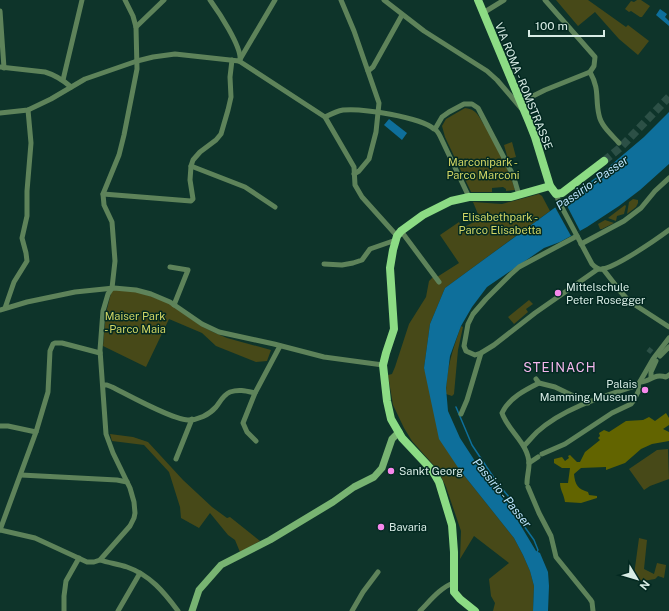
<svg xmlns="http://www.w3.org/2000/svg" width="669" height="611" viewBox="0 0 669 611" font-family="'Public Sans',sans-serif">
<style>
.green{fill:#474918}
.forest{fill:#626400}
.water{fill:#0e6f9b}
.pier{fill:#0e342a}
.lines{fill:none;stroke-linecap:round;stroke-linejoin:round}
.stream{stroke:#0e6f9b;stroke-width:1.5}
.street-tunnel{stroke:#2c5046;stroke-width:5;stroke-dasharray:5 2.5;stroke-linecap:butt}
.primary-tunnel{stroke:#2c5046;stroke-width:8;stroke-dasharray:8 4;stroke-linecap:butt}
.street{stroke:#5e835a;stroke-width:5}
.secondary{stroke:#78b472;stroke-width:7}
.primary{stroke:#8cdb84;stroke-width:8}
.poi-dot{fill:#f788ec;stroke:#032921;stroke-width:1.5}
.labels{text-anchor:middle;stroke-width:3;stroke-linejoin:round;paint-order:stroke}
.street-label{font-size:11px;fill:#d8ece5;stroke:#032921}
.park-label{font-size:11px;fill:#d1d564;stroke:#032921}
.poi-label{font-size:11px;fill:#d8ece5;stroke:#032921;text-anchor:start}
.water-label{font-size:12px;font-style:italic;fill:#bbe3fc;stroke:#032921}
.quarter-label{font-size:13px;letter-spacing:1px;fill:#f5b7ee;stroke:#032921}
</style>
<rect width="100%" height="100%" fill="#0e342a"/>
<!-- green -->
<g class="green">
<polygon points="556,0 588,0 626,27 628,25 649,41 638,55 619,39 595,12 578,26"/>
<polygon points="637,0 641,0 650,6 642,17 640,17 631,11 629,12 625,9 631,1 634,2"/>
<path d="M465,108C476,109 479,116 484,125H485L510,174L515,190L506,191V189L503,187L492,188V192H471L445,137L442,126L446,119Z"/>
<polygon points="512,142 516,157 508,159 504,145"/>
<polygon points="539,194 542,196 550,211 445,288 430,324 424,368 459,469 514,538 523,555 530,571 534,586 533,611 493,611 495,603 491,596 489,579 509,563 474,536 460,559 461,531 446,487 438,470 412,441 404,428 393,405 388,375 392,374 395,367 409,324 426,297 429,281 435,275 437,277 459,263 440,235 459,222 462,228 480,219 473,202 502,204"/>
<polygon points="633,199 638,200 638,203 636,207 627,214 629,202"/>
<polygon points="625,205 626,206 624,214 617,216 616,221 608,218"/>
<polygon points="605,220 614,223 602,229 600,229 598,224"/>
<polygon points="112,289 136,291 169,303 201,326 213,332 227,338 271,350 267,361 256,362 216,346 202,333 169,319 146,367 103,346 106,313"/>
<polygon points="529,300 533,304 526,309 528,312 514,324 508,317"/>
<path d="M461,326L463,327L458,350L454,394L452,396L446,394C446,369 453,349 461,326Z"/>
<polygon points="110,434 133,437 148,442 183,480 212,507 227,518 230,517 260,541 240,552 235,540 228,535 210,513 199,528 181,518 180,507 169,472 144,445 112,441"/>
<polygon points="668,449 669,479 650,486 644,490 629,469 657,450"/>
<polygon points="639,538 647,540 644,569 654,574 657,563 666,565 664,578 658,576 655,579 637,582 634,575"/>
</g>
<!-- forest -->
<path class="forest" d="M666,413L669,418V425L663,429L669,432V441L652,444L641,449L625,463L606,470V467L581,468L574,474C575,485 578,489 588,492L589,495L597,496V498L581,503L565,502C564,494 560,490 560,483H568L570,468H562L554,463V459L562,457L565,461L569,458L568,456L570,455L577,462H580L585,452L600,440L598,438L600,436L599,433L604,430L609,432L626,421L643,420L649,417L655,421Z"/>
<!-- water -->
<g class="water">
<polygon points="660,9 667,14 665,17 669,21 669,26 656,15"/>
<polygon points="669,112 669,164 640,190 619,206 587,227 560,242 544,248 487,287 472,307 461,326 450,356 446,388 448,411 460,438 486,478 503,496 536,551 540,553 548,572 549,586 548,611 533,611 534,586 530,571 523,555 514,538 459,469 439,439 424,368 430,324 445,288 598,176 644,137"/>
<polygon points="389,119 407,133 402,140 384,125"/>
</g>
<!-- pier -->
<polygon class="pier" points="564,200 580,231 571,236 555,207"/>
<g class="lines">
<!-- stream -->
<polyline class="stream" points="456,407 472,445 498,484 509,497 517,509 524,526 534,540 538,550 537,552"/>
<!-- street-tunnel -->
<polyline class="street-tunnel" points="648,349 654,354"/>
<!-- primary-tunnel -->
<polyline class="primary-tunnel" points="604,161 621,147 669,97"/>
<!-- street -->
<g class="street">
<path d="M210,0C218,11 242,47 240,60"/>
<polyline points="341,0 354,31 379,103 376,132 369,159 359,171 354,174"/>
<polyline points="384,0 424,31 487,71 497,80 521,108"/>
<polyline points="545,0 595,57 594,66 590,72"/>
<polyline points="0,11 4,68"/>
<polyline points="483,13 504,0"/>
<polyline points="136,27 164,0"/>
<polyline points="232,60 230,77 231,97 228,110 221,134 216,140 200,152 193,160 191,166 245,187 275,207"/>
<polyline points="239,61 275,0"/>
<path d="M0,67L45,72C55,75 63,80 71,87"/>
<polyline points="368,71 373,67 402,15"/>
<path d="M590,72C600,90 595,98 599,115C601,126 612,135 619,143"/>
<polyline points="63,80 82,0"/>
<polyline points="521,102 545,90 590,72"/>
<polyline points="0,113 28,110 51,99 85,79 137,61 153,57 175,54 239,61 325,117 354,167 355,185 362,197 397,236"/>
<path d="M325,117C331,114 337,111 343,110C362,108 420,117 434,129C437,130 439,134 440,136L469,197"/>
<polyline points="435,129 442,117 449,112 464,104 472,104 478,108 513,175 519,195"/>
<polyline points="103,194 191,201 193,199 190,180 191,166"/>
<path d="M556,194L559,202L592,264C595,267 598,270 602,269C615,268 657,239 669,230"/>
<polyline points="401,231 439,282"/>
<polyline points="581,244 624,221 641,208 655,191 669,178"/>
<polyline points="324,264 342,265 353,263 362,260 370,249 393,241 395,241"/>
<polyline points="170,267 188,270 174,305"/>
<polyline points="603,269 617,287"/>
<polyline points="619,290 629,301 669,327"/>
<polyline points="5,308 14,282 27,261 26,253 22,238 27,216 27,191 31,143 28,110"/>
<polyline points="0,310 27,302 75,292 114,288 136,290 151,294 170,302 202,324 219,332 274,344 324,357 383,365"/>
<polyline points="481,353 475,355 466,351 464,346 468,324 473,314 486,299 510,275 519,267 577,236"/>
<polyline points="660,356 669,347"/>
<polyline points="651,377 651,372 656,361"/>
<polyline points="536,379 539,383 555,387 588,403"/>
<path d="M640,382C651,382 653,373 666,377L669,375"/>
<path d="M103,385H107L112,387C128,395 173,420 188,420C198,420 209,415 216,407C220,402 223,395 230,392C239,389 246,391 255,393"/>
<polyline points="638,385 653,359 669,338"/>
<polyline points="461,414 467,400 481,353 494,345 535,313 598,269"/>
<polyline points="0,426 8,426 36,432"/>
<polyline points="256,441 247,432 243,423 255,393 280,346"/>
<path d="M524,446C528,442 532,437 537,432C563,408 604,396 638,385"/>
<polyline points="542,454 565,444 612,413 631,404 634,400 639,390 638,385"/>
<polyline points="176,459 192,419"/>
<polyline points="529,463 538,457"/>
<polyline points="21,475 117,480 127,482"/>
<path d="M527,483C527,477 529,470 529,464C529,444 508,431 502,413C509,398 525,390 539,383"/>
<polyline points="528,487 539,513 551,536 556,557 590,599 592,602 593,611"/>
<polyline points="0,530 35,538 87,562 94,562 100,560 130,526 134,518 135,513 134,502 130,488 113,453 106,434 100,350 103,311 108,294 112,288 115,261 112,222 104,205 103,194 119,155 124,135 137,69 136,27 133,16 125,0"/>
<polyline points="0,530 36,432 48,392 50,351 53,344 55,343 62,343 100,353"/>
<path d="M100,560C109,563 118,564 127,567C150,575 164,592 178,611"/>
<polyline points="64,611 64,596 66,581 79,558"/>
<polyline points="118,611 140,573"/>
<polyline points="352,611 363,592 378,572"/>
<path d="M420,611C430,601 440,588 453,583"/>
</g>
<!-- secondary -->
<polyline class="secondary" points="192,611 199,590 221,565 270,540 333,502 354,487 374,477 382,468 392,439 399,432"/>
<!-- primary -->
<g class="primary">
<polyline points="478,0 529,122 535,137 550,186 556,194 562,193 604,161"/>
<polyline points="475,611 460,599 454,592 454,552 452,525 439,482 432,470 402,438 391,419 387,401 383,365 386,353 394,329 390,268 393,250 397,236 401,231 423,215 451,201 469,197 511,197 550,186"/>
</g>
</g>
<!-- markers -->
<g class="poi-dot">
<circle cx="558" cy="293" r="4"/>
<circle cx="645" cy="390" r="4"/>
<circle cx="391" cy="471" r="4"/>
<circle cx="381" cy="527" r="4"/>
</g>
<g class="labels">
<!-- street labels -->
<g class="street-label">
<text transform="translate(524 86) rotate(68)" y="4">VIA ROMA - ROMSTRASSE</text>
</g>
<!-- park labels -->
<g class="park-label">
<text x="483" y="166">Marconipark -<tspan x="483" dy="13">Parco Marconi</tspan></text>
<text x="500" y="221">Elisabethpark -<tspan x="500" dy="13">Parco Elisabetta</tspan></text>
<text x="135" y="320">Maiser Park<tspan x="135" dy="13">- Parco Maia</tspan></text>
</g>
<!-- poi labels -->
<g class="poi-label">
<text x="566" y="291">Mittelschule<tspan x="566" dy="13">Peter Rosegger</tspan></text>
<text x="637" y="388" text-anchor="end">Palais<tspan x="637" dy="13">Mamming Museum</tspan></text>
<text x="399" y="475">Sankt Georg</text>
<text x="389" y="531">Bavaria</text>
</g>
<!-- water labels -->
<g class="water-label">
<text transform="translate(592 183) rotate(-35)" y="4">Passirio - Passer</text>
<text transform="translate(502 493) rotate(51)" y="4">Passirio - Passer</text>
</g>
<!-- quarter labels -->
<g class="quarter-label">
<text x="560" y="372">STEINACH</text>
</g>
</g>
<!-- north arrow -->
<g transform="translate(637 579) rotate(128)" stroke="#032921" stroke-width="3" paint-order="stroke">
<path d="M0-3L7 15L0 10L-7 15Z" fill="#d8ece5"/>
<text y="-6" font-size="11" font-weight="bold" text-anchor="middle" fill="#d8ece5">N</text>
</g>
<!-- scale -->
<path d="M529 30v6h75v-6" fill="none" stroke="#d8ece5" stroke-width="2"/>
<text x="535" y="30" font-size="12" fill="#d8ece5" stroke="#032921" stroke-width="3" paint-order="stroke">100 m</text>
</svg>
